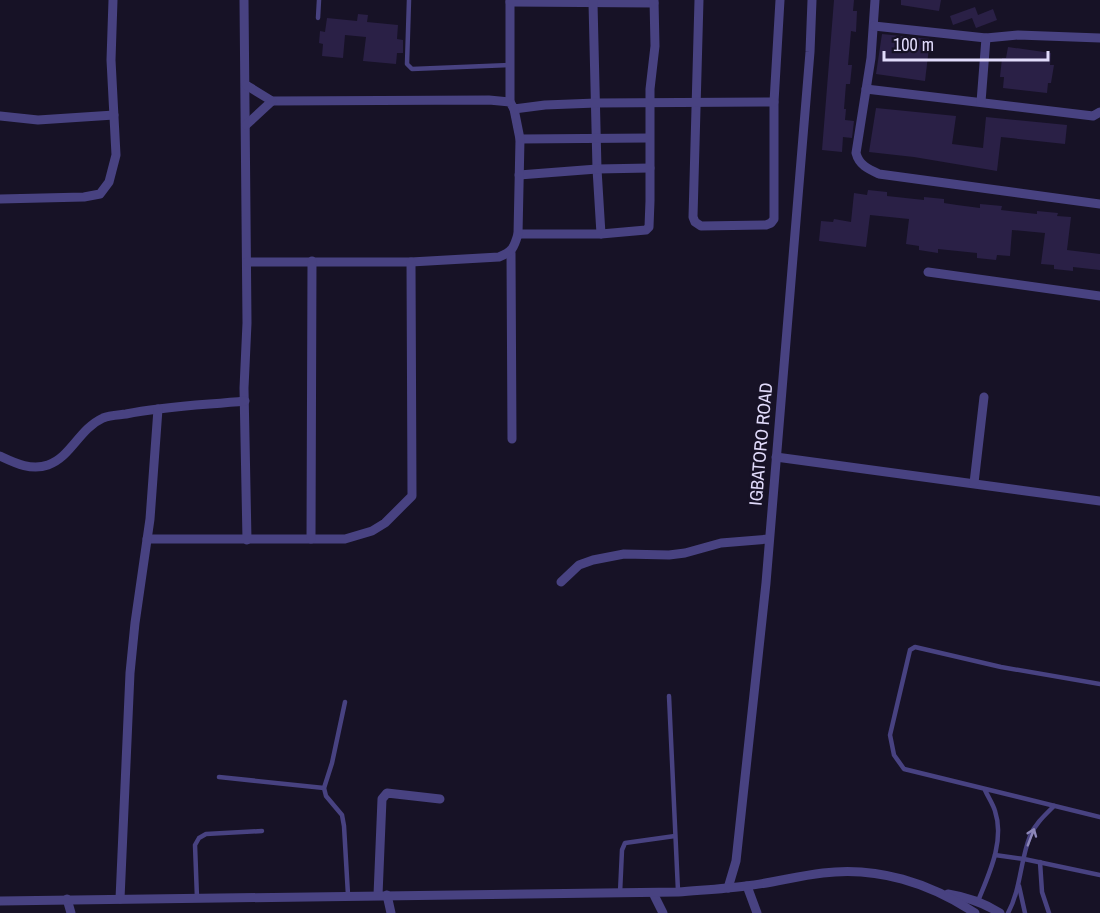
<svg xmlns="http://www.w3.org/2000/svg" width="1100" height="913" viewBox="0 0 1100 913" font-family="'Archivo Narrow',sans-serif">
<style>
.building{fill:#2a2046}
.lines{fill:none;stroke-linecap:round;stroke-linejoin:round}
.service{stroke:#484281;stroke-width:4.5}
.minor{stroke:#484281;stroke-width:9}
.oneway{stroke:#8d87b8}
.labels{text-anchor:middle;stroke-width:5;stroke-linejoin:round;paint-order:stroke}
.street-label{font-size:18px;fill:#e1dbfb;stroke:#171226}
</style>
<rect width="100%" height="100%" fill="#171226"/>
<!-- building -->
<g class="building">
<polygon points="834,0 854,0 853,11 857,11 856,32 851,31 848,65 852,65 850,84 846,84 844,109 846,109 845,120 854,121 852,138 843,137 842,152 822,150"/>
<polygon points="901,0 941,0 939,11 901,5"/>
<polygon points="975,7 978,15 993,9 997,20 976,28 972,18 953,25 950,16"/>
<polygon points="358,14 368,15 367,22 398,25 397,39 403,40 403,53 397,53 396,64 363,61 366,37 345,35 343,58 322,56 323,44 319,43 320,31 325,32 327,18 357,21"/>
<polygon points="882,34 930,39 925,81 876,74"/>
<polygon points="1008,47 1051,53 1050,65 1054,65 1051,83 1048,83 1047,93 1003,88 1004,77 1000,77 1002,58 1006,58"/>
<polygon points="876,108 956,116 952,144 983,148 986,117 1067,125 1065,144 1001,137 997,171 914,157 869,152"/>
<polygon points="868,190 887,192 887,196 924,200 924,197 944,199 944,203 957,205 980,208 980,204 1002,206 1001,210 1037,214 1037,211 1058,213 1057,216 1071,217 1067,250 1100,254 1100,270 1073,267 1073,271 1054,269 1054,265 1041,264 1045,233 1012,230 1010,256 997,255 996,260 977,258 977,253 938,249 938,253 919,250 919,246 906,244 909,219 870,215 866,247 819,241 821,221 833,222 834,219 851,222 854,193 867,195"/>
</g>
<g class="lines">
<!-- service -->
<g class="service">
<polyline points="409,0 407,64 412,69 510,65"/>
<polyline points="318,18 319,0"/>
<polyline points="1100,684 1001,667 915,647 910,650 890,735 894,755 904,769 1100,817"/>
<polyline points="669,696 678,891"/>
<polyline points="345,702 332,763 324,788 326,796 342,815 344,826 348,895"/>
<polyline points="219,777 324,788"/>
<polyline points="995,855 1024,859 1100,875"/>
<polyline points="1040,862 1042,892 1049,913"/>
<polyline points="1019,886 1025,913"/>
<polyline points="620,893 622,850 625,843 675,836"/>
<polyline points="197,898 195,845 199,838 206,834 262,831"/>
<path d="M978,901C989,874 1005,841 995,811C993,804 988,797 985,790"/>
<path d="M1008,913C1021,889 1020,861 1030,836C1035,824 1045,815 1054,806"/>
</g>
<!-- minor -->
<g class="minor">
<polyline points="244,0 247,323 244,388 247,540"/>
<polyline points="699,0 693,217 695,222 701,226 766,225 771,223 774,219 774,102 780,0"/>
<path d="M875,0L871,58L856,153C859,165 868,169 879,174L1100,204"/>
<polyline points="510,2 654,3"/>
<polyline points="593,3 597,169 601,234"/>
<polyline points="874,26 986,38 1018,35 1100,38"/>
<polyline points="246,85 272,101 489,100 510,102 514,109 545,105 596,103 774,102"/>
<polyline points="866,89 1093,116 1100,112"/>
<polyline points="510,102 510,0"/>
<polyline points="981,102 986,38"/>
<polyline points="0,116 38,120 114,115"/>
<polyline points="246,125 272,101"/>
<polyline points="520,139 649,138"/>
<polyline points="519,175 597,169 650,168"/>
<polyline points="0,199 84,197 100,194 109,182 116,155 111,60 113,0"/>
<polyline points="518,234 601,234 646,230 649,227 650,201 650,89 655,46 654,0"/>
<polyline points="511,253 512,439"/>
<path d="M247,262H411L499,257C512,252 514,248 518,234L520,139L514,109"/>
<polyline points="928,272 1100,296"/>
<path d="M0,456C15,463 31,471 48,465C71,457 79,429 103,418C110,415 119,415 126,414C165,406 205,405 245,401"/>
<polyline points="776,457 1100,501"/>
<polyline points="974,483 984,397"/>
<polyline points="147,539 345,539 372,531 385,523 412,496 411,262"/>
<polyline points="311,539 312,261"/>
<polyline points="561,582 579,565 593,560 624,554 669,555 685,553 721,543 769,539"/>
<polyline points="747,886 757,913"/>
<polyline points="728,888 736,861 766,583 810,52 812,0"/>
<polyline points="653,893 663,913"/>
<path d="M948,894C967,897 984,903 1000,913"/>
<polyline points="378,895 382,799 387,793 440,799"/>
<polyline points="387,895 391,913"/>
<polyline points="67,899 71,913"/>
<polyline points="120,899 130,673 135,623 150,519 158,409"/>
<path d="M0,901L678,892C701,890 724,889 746,886C772,883 797,876 823,873C877,866 930,883 975,913"/>
</g>
</g>
<!-- one-way arrows -->
<defs><path id="oneway-shaft" d="M-6 0H5M1.5-3L5.5 0L1.5 3" fill="none" stroke-width="1.6" stroke-linecap="round" stroke-linejoin="round" transform="scale(1.5)"/></defs>
<use class="oneway" href="#oneway-shaft" transform="translate(1031 837) rotate(-69)"/>
<g class="labels">
<!-- street labels -->
<g class="street-label">
<text transform="translate(761 444) rotate(-85)" y="6">IGBATORO ROAD</text>
</g>
</g>
<!-- scale -->
<path d="M884 51v9h164v-9" fill="none" stroke="#e1dbfb" stroke-width="3"/>
<text x="893" y="51" font-size="18" fill="#e1dbfb" stroke="#171226" stroke-width="4.5" paint-order="stroke">100 m</text>
</svg>
